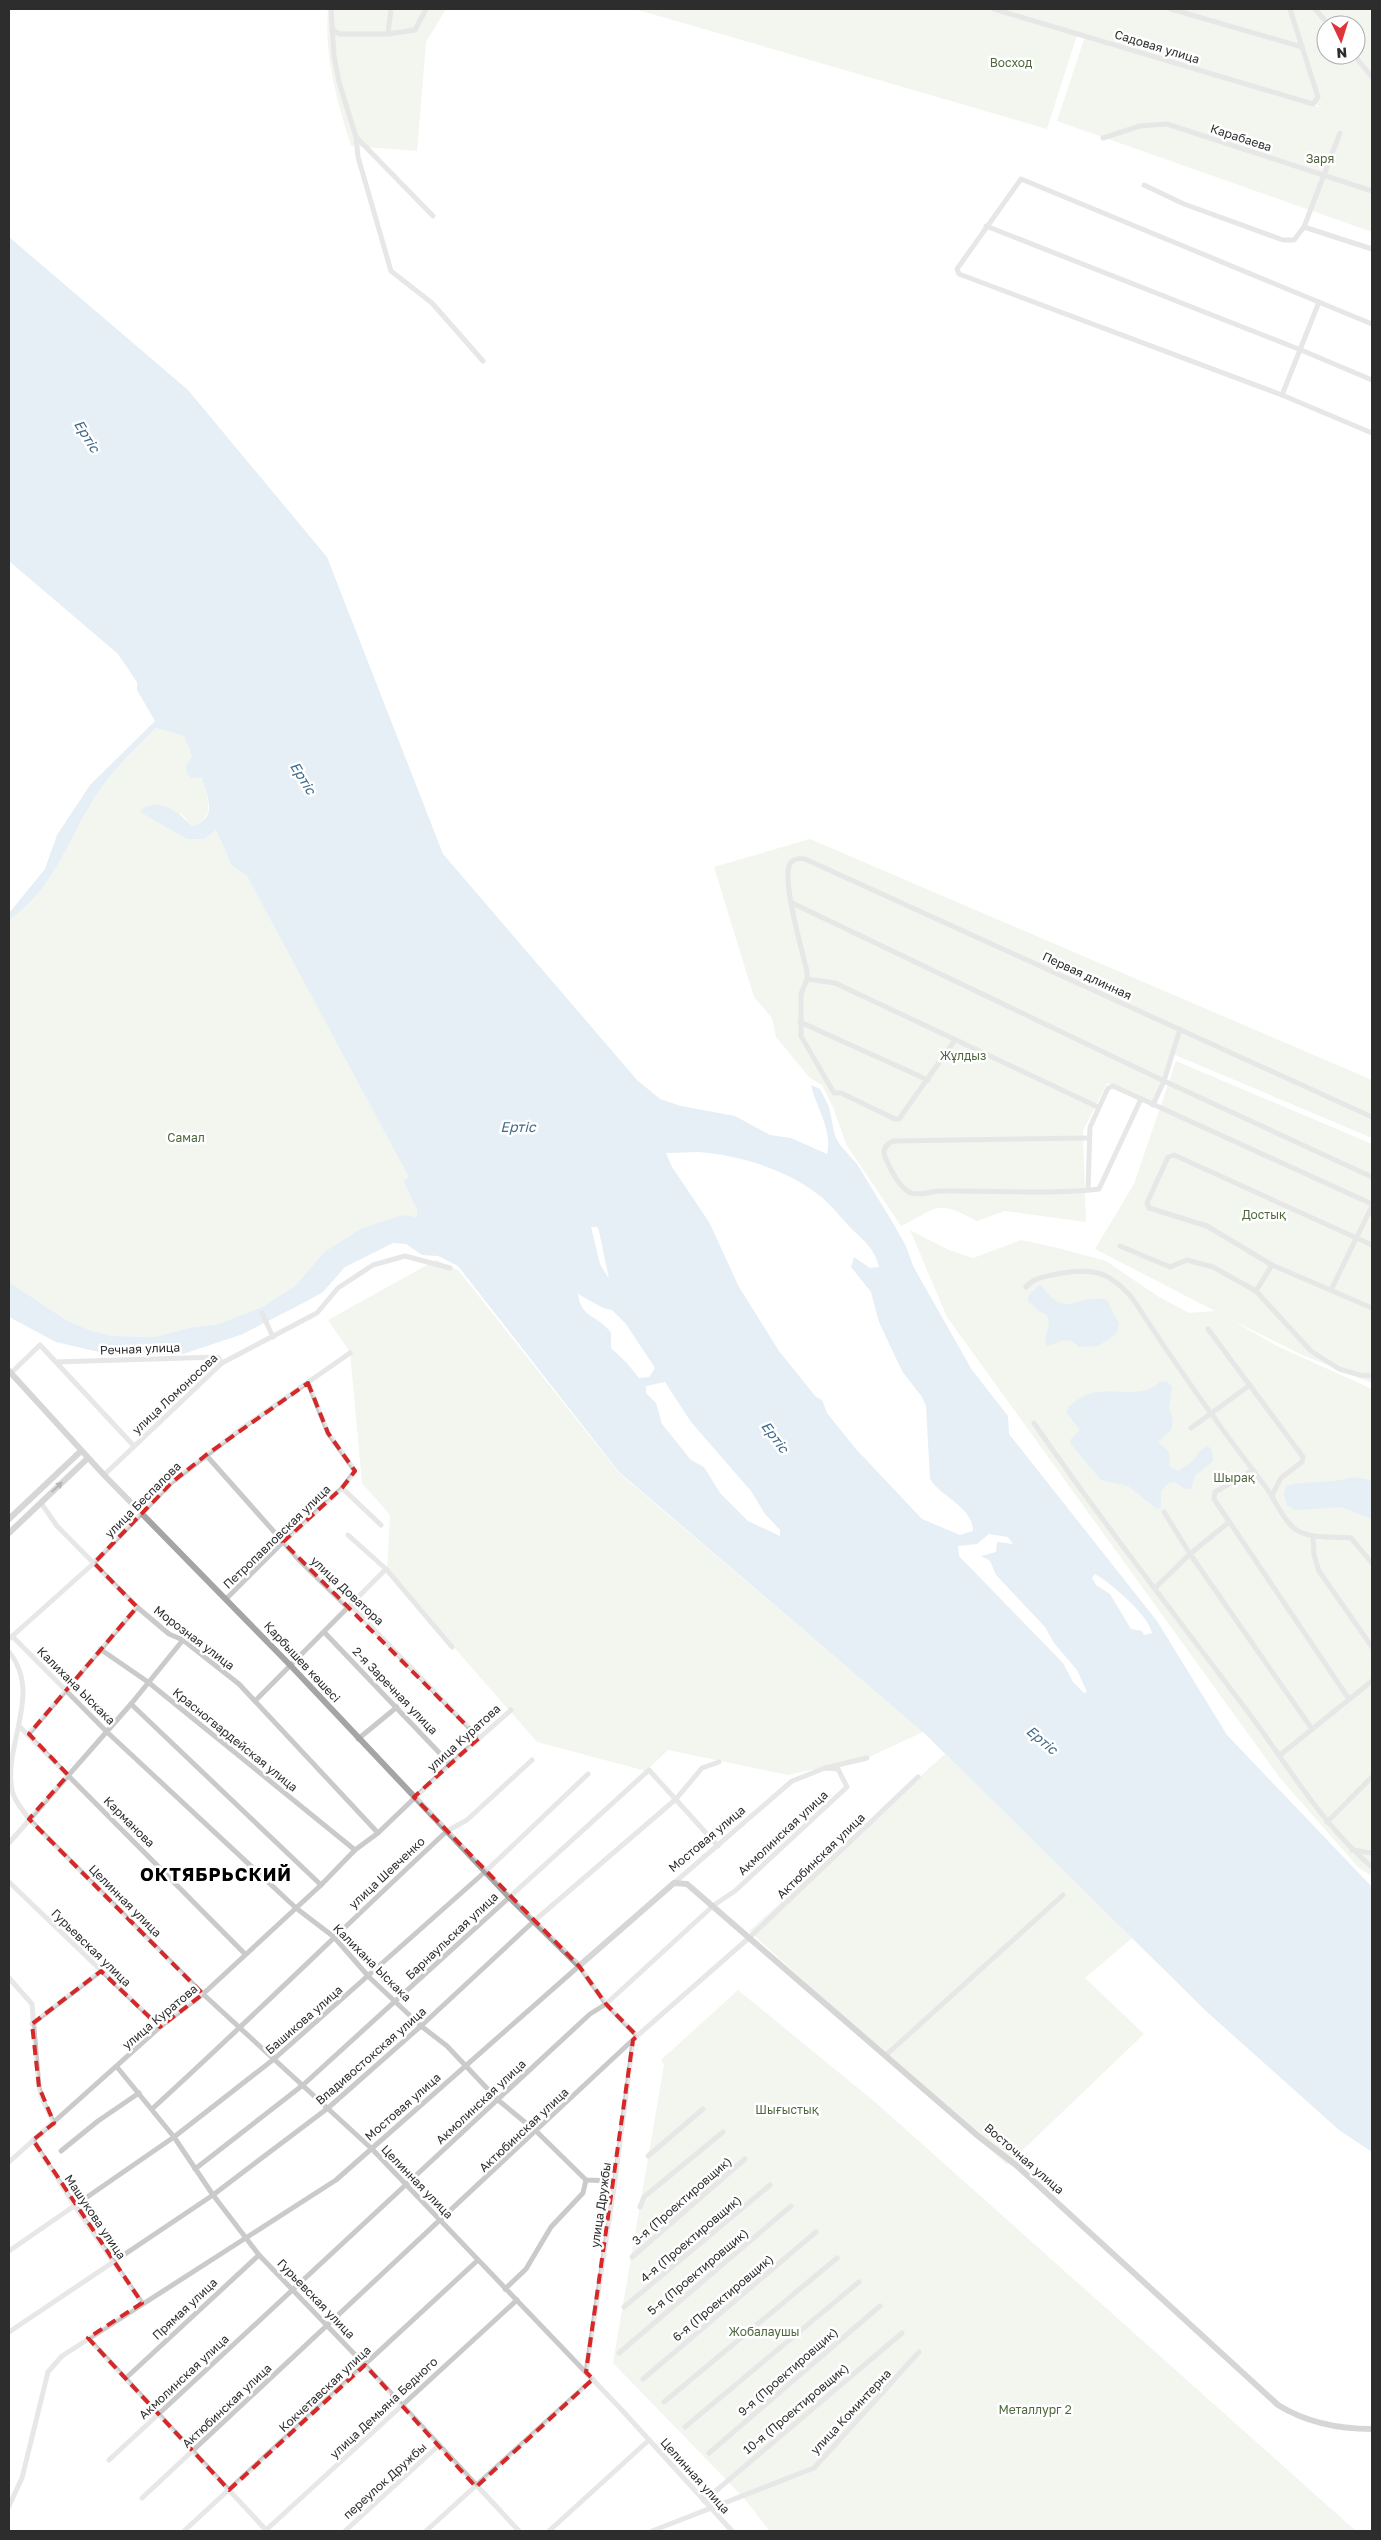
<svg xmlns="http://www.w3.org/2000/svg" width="1381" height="2540" viewBox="0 0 1381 2540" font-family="'Golos Text',sans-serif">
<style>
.green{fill:#e2eadb;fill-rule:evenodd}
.water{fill:#c7dbe9;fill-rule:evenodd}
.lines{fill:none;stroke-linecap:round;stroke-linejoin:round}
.minor{stroke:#cacaca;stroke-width:5}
.major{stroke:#a5a5a5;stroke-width:6}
.oneway{fill:#5d5d5d}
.marked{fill:none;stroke:#d62828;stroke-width:4;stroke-dasharray:10 6;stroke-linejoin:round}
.labels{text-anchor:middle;stroke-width:5;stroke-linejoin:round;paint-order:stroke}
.street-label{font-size:12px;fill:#2d2d2d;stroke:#fff}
.park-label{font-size:12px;fill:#4e663c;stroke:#fff}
.water-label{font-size:14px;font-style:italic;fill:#3f6a8b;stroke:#fff}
.district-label{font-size:18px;font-weight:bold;letter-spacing:1px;fill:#000;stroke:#fff}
</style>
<rect width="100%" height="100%" fill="#fff"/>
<!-- green -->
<g class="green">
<path d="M328,9H446L426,42L417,151L351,146C337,100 324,57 328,9Z"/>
<path d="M635,9H1372V232L1057,121L1085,36L1322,108L1310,101L1078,32L1047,129ZM1326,25H1356V55H1326Z"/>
<path d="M156,728L184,736L192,756L186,766L202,777C207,797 217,818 192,826L180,812L187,839L216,830L232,866L247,876L410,1177L403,1181L417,1210V1217L402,1215L362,1228L324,1252L296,1285L264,1306L219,1324L194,1327L154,1337L113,1336L89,1330L66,1320L9,1282V920C52,891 67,843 93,800C110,773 133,750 156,728Z"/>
<path d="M810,839L1372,1080V1138L1173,1054L1153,1105L1107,1083L1083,1131L1086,1222L1005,1211L977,1221C936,1199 940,1207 901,1226L846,1144L833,1107L822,1085L810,1078L776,1037L772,1018L754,997L714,867Z"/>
<polygon points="1176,1061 1372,1144 1372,1383 1302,1355 1232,1320 1275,1345 1372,1389 1372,1876 1359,1868 1280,1778 947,1317 910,1230 949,1250 973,1258 1021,1240 1062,1249 1106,1261 1159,1297 1189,1313 1215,1311 1095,1249 1134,1184"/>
<polygon points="436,1260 458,1270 619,1473 923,1732 869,1757 788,1775 668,1750 646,1771 537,1742 387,1571 390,1515 362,1483 350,1352 328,1320"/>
<polygon points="945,1754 1132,1938 1085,1978 1144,2034 1007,2165 749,1931"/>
<polygon points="738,1990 875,2102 1356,2531 770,2531 743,2497 613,2363 664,2065 661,2060"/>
</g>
<!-- water -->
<g class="water">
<path d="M9,237L188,390L327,557L443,854L637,1080L660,1099L681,1106L735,1116L770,1135L791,1138L827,1154C833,1130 816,1108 811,1085L820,1089L829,1107L835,1136L840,1145L857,1164L893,1223L906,1246L913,1266L972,1370L1008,1416L1009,1434L1157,1621L1227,1735L1372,1887V2152L1339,2130L1207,2012L924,1733L619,1472L458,1266L438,1256L422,1255L406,1244L393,1243L345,1267L323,1292L307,1301L243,1334L183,1354L116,1356L56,1342L9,1317V1282L66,1320L89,1330L113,1336L154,1337L194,1327L219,1324L264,1306L296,1285L324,1252L362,1228L402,1215L417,1217V1210L403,1181L409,1177L247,876L232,866L216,830L203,839H187L140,812C156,794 180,813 192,826C219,818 207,798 202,777L192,778L187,774L186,766L192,756L184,736L156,728C133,750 110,773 93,800C67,843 52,891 9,920V913L45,869L57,835L90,785L155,721L137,690V682L118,654L9,561ZM699,1152C738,1155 785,1169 816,1193C829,1202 838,1214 848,1225C862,1240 874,1246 879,1267L870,1268L854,1257L851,1267L871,1292L879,1322L902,1371L922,1397L926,1406L930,1479C941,1497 973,1507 973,1531L960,1535L922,1519L855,1448L827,1413L822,1400L816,1397L779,1351L739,1287L709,1222L672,1167L666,1153ZM591,1227H597L599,1231L609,1279L600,1264ZM578,1294L603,1308L612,1310L626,1324L655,1368L649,1377L639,1378L626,1362L611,1348V1333C599,1315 581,1319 578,1294ZM665,1382L691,1422L751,1491L765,1514L780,1530V1536L748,1521L720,1493L704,1467L691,1460L662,1424L656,1403L646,1393V1386ZM989,1534L1008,1537L1013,1544L997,1542L996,1552L981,1556L990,1561L996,1575L1045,1627L1054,1643L1077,1670L1087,1692L1084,1693L1073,1682L1063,1663L959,1556L958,1546L977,1544ZM1095,1574C1109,1582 1149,1615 1152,1633L1144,1635L1142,1631L1131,1629L1110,1594L1096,1585L1092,1578Z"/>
<path d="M1040,1284C1068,1322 1073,1293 1107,1300L1119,1324L1116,1334L1098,1346L1079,1347C1068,1334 1060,1342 1047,1346L1045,1342L1049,1323L1047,1315L1039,1311L1028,1301L1029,1295Z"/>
<path d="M1161,1381L1167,1382L1172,1387L1169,1408L1173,1420L1171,1430L1158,1442C1169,1453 1171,1448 1169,1466L1178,1471L1192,1462L1200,1451L1208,1446L1212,1451L1213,1461L1195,1476L1191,1489H1185L1175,1482L1169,1483L1161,1491V1508L1157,1509L1128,1486L1101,1480L1070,1443L1071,1439L1080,1430L1066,1412L1069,1406C1075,1402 1082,1396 1089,1394C1112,1386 1142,1401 1161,1381Z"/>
<path d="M1353,1477L1372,1480V1519L1341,1507L1295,1510L1287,1505L1284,1494L1286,1486C1308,1479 1331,1485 1353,1477Z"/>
</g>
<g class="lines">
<!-- minor -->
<g class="minor">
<polyline points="331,9 334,56 339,82 356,137 358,157 391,271 432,303 483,361"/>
<polyline points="994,9 1313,104 1318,97 1290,9"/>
<polyline points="1171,9 1302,47"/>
<polyline points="1315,9 1329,25"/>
<polyline points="332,30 340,34 388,34 391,9"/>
<polyline points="388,34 415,30 426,9"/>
<polyline points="1354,55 1372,77"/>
<polyline points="357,138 433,216"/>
<polyline points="1103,138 1140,126 1167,124 1372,191"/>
<polyline points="1144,185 1184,204 1283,240 1294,240 1304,227 1340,133"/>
<polyline points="986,226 1301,350 1372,380"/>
<polyline points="1304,227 1372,249"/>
<polyline points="1372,324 1021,179 957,269 959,274 1282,395 1372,433"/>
<polyline points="1282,395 1319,302"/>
<polyline points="792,903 1164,1081 1372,1177"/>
<polyline points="807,979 835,983 1098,1107"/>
<polyline points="800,1022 928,1080"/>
<path d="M955,1040L899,1119H895L841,1093H834L801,1036V994L807,979V971C802,951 783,884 789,866C791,859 799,858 805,859L1372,1117"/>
<polyline points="1153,1105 1164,1081 1180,1029"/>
<path d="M1088,1138L893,1141C885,1145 882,1151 886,1159C890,1169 901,1190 911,1193C920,1196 932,1191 941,1191C994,1190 1047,1195 1099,1189L1141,1099"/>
<polyline points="1088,1190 1090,1127 1108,1088 1113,1086 1372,1204"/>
<polyline points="1372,1245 1174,1155 1168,1157 1147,1203 1149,1208 1207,1226 1272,1265 1372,1308"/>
<polyline points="1120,1246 1170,1267 1187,1260 1213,1267 1256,1291 1311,1351 1339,1369 1360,1375 1372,1376"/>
<path d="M1026,1287C1035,1277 1044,1277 1057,1274C1093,1267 1109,1271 1133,1299C1174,1363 1218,1425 1265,1486C1275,1499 1282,1519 1295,1529C1311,1540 1333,1536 1351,1538L1372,1563"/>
<polyline points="1331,1290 1372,1206"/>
<polyline points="1256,1291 1272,1265"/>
<polyline points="262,1313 273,1337"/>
<polyline points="1208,1329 1303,1457 1302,1462 1281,1478 1272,1495"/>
<polyline points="56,1362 218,1357 222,1363"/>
<polyline points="11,1373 40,1345 134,1446"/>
<polyline points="308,1383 328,1433 355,1471 342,1488 381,1525"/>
<path d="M1034,1423C1102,1522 1176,1616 1248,1712C1287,1764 1322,1825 1372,1867"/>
<polyline points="1191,1428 1250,1385"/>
<polyline points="206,1455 300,1561 348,1608 352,1607 479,1738"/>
<polyline points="1253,1470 1215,1492 1214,1499 1349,1699"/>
<polyline points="104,1475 222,1363 317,1313 338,1288 373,1265 405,1256 450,1268"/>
<polyline points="41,1503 57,1526 137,1607 169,1634 183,1640 239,1684 378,1833"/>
<polyline points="1164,1512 1190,1554 1312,1729"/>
<polyline points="348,1535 386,1569 452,1647"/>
<polyline points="1313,1536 1314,1555 1319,1571 1372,1647"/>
<polyline points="1155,1588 1190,1554 1229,1522"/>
<polyline points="226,1599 283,1542 342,1488"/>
<polyline points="325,1633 450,1764"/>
<polyline points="12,1636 107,1732 296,1908 334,1937 369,1977 421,2026 447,2046 498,2100 537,2132 586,2180 615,2181"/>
<polyline points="9,1639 94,1563 171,1483 241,1429 350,1353"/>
<polyline points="100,1649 148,1682 355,1850"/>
<path d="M9,1652C43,1693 3,1745 12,1790C14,1801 23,1810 29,1819L203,1994L372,2149L620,2408L732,2531"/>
<polyline points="255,1701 386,1569"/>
<polyline points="131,1704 321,1885"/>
<polyline points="19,1726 245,1954"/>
<polyline points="29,1734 137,1607"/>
<polyline points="358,1739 397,1707"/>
<polyline points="1280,1755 1372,1681"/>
<polyline points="1327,1822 1372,1777"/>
<polyline points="9,1843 131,1704 183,1640"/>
<polyline points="1352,1850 1372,1853"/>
<polyline points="9,1882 160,2027"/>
<polyline points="674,1883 792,1781 825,1768 867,1758"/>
<polyline points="9,1978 32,2004 39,2087 44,2103 54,2123"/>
<polyline points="32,2024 101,1971"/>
<polyline points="886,2055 1063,1895"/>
<polyline points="117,2067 174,2137 213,2195 259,2255 365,2365 519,2531"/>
<path d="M152,2109C252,2018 348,1923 447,1831L467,1820L532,1760"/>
<polyline points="33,2140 75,2206 142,2303"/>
<polyline points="61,2151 98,2121 139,2093"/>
<polyline points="648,2156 703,2109"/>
<polyline points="9,2162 160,2027 203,1994 321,1885 355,1850 378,1833 450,1764 511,1710"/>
<polyline points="195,2169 303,2085 649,1770 718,1846"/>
<polyline points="640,2207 644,2197 723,2132"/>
<polyline points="9,2251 174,2137 274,2059 486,1871 588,1774"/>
<polyline points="632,2257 745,2159"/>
<polyline points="505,2289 526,2269 551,2227 583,2193 586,2180"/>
<polyline points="624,2307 770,2185"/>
<polyline points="9,2332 213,2195 328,2108 421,2026 534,1921 676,1799 702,1768 719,1762"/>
<polyline points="88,2338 267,2531"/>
<polyline points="619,2353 791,2206"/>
<polyline points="586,2372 615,2181 633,2041"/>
<polyline points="126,2378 259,2255"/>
<polyline points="643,2379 816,2232"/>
<polyline points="664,2402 837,2258"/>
<polyline points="685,2427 859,2282"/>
<polyline points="709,2453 880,2306"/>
<polyline points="109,2460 590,2014 606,2004 714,1905 735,1891 847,1787 838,1769 825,1768"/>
<polyline points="142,2498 637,2036 750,1937 918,1777"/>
<polyline points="704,2501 902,2333"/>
<polyline points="9,2506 22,2478 48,2372 62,2356 336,2180 579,1966 606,2004 637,2036"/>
<polyline points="184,2531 478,2260"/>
<polyline points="265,2531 517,2300"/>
<polyline points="345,2531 438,2446"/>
<polyline points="426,2531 593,2379"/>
<polyline points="549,2531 649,2440"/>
<polyline points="652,2531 814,2468 919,2352"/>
</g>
<!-- major -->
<g class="major">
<path d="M9,1371L104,1475L291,1666L509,1897L579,1966L674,1883L687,1884L978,2136L1016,2165L1278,2405C1307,2423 1338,2429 1372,2429"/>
<polyline points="9,1519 81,1451"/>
<polyline points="9,1533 88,1458"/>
</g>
</g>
<!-- one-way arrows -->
<defs><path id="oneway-solid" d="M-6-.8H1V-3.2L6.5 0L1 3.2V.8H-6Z" transform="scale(1.25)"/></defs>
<use class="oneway" href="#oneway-solid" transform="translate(57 1487) rotate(-43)"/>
<!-- marked area -->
<path d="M0 0H1381V2540H0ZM308,1383L328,1433L355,1471L342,1488L283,1542L479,1738L414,1797L579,1966L606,2004L637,2036L633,2040L586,2372L593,2379L476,2487L365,2365L229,2490L88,2338L142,2303L33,2140L54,2123L39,2087L32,2024L101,1971L160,2027L203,1994L29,1819L68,1775L29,1734L137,1607L94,1563L171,1483L206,1455Z" fill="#fff" fill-opacity=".55" fill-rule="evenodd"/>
<path class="marked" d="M308,1383L328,1433L355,1471L342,1488L283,1542L479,1738L414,1797L579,1966L606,2004L637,2036L633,2040L586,2372L593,2379L476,2487L365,2365L229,2490L88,2338L142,2303L33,2140L54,2123L39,2087L32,2024L101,1971L160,2027L203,1994L29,1819L68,1775L29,1734L137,1607L94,1563L171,1483L206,1455Z"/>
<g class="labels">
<!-- street labels -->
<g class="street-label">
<text transform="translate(1157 47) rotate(17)" y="4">Садовая улица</text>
<text transform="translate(1241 138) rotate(18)" y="4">Карабаева</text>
<text transform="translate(1087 976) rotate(25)" y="4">Первая длинная</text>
<text transform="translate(140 1349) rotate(-2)" y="4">Речная улица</text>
<text transform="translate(175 1394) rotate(-43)" y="4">улица Ломоносова</text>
<text transform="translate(143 1500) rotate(-45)" y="4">улица Беспалова</text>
<text transform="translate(277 1537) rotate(-44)" y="4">Петропавловская улица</text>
<text transform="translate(347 1591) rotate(43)" y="4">улица Доватора</text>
<text transform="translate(194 1638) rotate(37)" y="4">Морозная улица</text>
<text transform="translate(302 1662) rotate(47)" y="4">Қарбышев көшесі</text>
<text transform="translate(76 1686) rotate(45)" y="4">Калихана Ыскака</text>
<text transform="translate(395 1691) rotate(46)" y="4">2-я Заречная улица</text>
<text transform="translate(464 1738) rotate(-42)" y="4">улица Куратова</text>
<text transform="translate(235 1740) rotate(39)" y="4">Красногвардейская улица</text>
<text transform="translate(129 1822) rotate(45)" y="4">Карманова</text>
<text transform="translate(783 1833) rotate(-43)" y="4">Акмолинская улица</text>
<text transform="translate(707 1839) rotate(-40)" y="4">Мостовая улица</text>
<text transform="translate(821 1856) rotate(-44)" y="4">Актюбинская улица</text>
<text transform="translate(387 1873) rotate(-43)" y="4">улица Шевченко</text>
<text transform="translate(125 1901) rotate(45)" y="4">Целинная улица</text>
<text transform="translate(452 1936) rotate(-43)" y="4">Барнаульская улица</text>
<text transform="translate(91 1948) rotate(44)" y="4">Гурьевская улица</text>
<text transform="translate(372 1963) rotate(45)" y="4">Калихана Ыскака</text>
<text transform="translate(160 2017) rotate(-40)" y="4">улица Куратова</text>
<text transform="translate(304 2020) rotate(-41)" y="4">Башикова улица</text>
<text transform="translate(371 2056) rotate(-41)" y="4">Владивостокская улица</text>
<text transform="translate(481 2102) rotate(-43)" y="4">Акмолинская улица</text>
<text transform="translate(403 2107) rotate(-41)" y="4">Мостовая улица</text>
<text transform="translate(524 2130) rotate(-43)" y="4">Актюбинская улица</text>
<text transform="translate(1024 2159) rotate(41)" y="4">Восточная улица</text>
<text transform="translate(417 2182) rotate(46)" y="4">Целинная улица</text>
<text transform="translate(682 2201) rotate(-41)" y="4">3-я (Проектировщик)</text>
<text transform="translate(601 2205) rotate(-82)" y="4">улица Дружбы</text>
<text transform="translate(95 2217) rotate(56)" y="4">Машукова улица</text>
<text transform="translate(691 2239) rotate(-40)" y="4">4-я (Проектировщик)</text>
<text transform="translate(698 2272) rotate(-40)" y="4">5-я (Проектировщик)</text>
<text transform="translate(723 2298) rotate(-40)" y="4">6-я (Проектировщик)</text>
<text transform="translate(316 2299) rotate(46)" y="4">Гурьевская улица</text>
<text transform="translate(185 2309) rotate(-43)" y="4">Прямая улица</text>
<text transform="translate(788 2372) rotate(-41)" y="4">9-я (Проектировщик)</text>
<text transform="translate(184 2377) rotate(-43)" y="4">Акмолинская улица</text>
<text transform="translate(325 2389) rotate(-43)" y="4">Кокчетавская улица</text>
<text transform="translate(227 2406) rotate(-43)" y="4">Актюбинская улица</text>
<text transform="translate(384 2408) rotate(-43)" y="4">улица Демьяна Бедного</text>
<text transform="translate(796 2409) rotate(-40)" y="4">10-я (Проектировщик)</text>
<text transform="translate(851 2412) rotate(-47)" y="4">улица Коминтерна</text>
<text transform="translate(695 2476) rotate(48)" y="4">Целинная улица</text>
<text transform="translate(385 2481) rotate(-42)" y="4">переулок Дружбы</text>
</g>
<!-- park labels -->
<g class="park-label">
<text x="1011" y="67">Восход</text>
<text x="1320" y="163">Заря</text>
<text x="963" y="1060">Жұлдыз</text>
<text x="186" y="1142">Самал</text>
<text x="1264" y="1219">Достық</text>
<text x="1234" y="1482">Шырақ</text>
<text x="787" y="2114">Шығыстық</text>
<text x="764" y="2336">Жобалаушы</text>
<text x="1035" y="2414">Металлург 2</text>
</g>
<!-- water labels -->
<g class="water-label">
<text transform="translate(87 436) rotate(58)" y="5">Ертіс</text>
<text transform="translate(303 778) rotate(58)" y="5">Ертіс</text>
<text x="518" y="1132">Ертіс</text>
<text transform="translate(775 1437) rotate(53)" y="5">Ертіс</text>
<text transform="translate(1042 1740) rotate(40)" y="5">Ертіс</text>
</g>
<!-- district labels -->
<g class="district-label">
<text x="216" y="1881">ОКТЯБРЬСКИЙ</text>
</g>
</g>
<!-- border -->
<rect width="1381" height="2540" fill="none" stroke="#2d2d2d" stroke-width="20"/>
<!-- north arrow -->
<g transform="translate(1341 40) rotate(176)"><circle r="24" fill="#ffffff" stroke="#ababab"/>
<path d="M0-4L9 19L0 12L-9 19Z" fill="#dd353a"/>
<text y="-8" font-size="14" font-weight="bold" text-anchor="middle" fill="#2d2d2d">N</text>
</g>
</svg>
